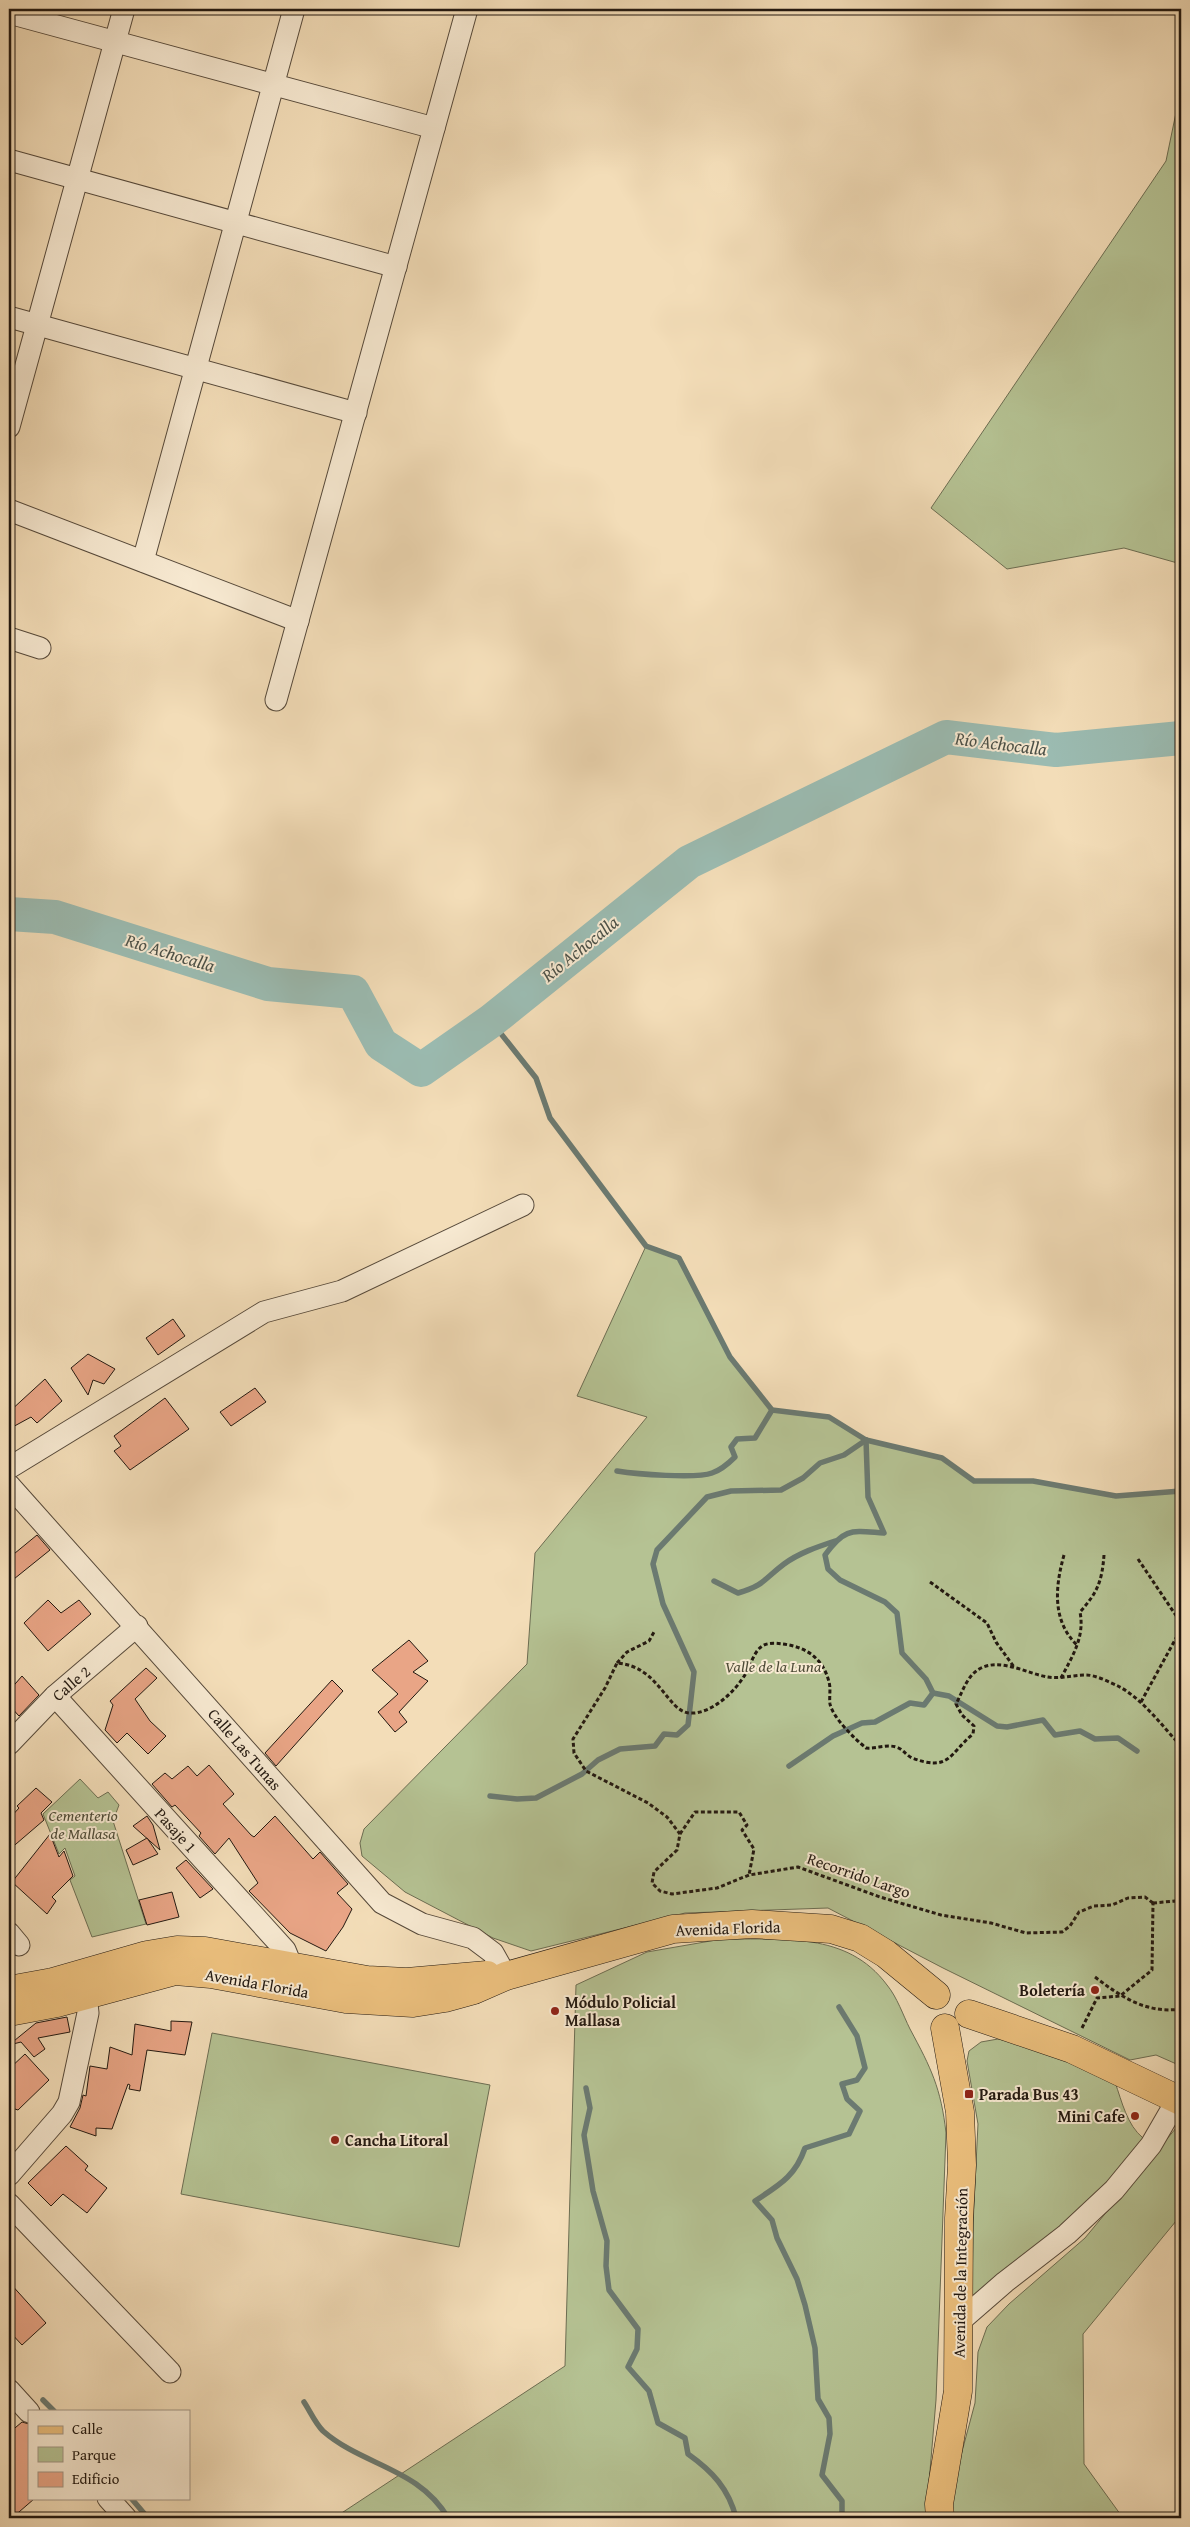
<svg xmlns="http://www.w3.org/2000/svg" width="1190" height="2527" viewBox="0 0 1190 2527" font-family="'Gentium Book Plus',serif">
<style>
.green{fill:#b5c293;stroke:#6c6d52}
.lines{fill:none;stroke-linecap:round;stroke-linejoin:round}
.stream{stroke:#6b7a71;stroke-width:5.5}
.river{stroke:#9bbbb1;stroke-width:34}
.building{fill:#e9a586;stroke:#221810}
.minor-casing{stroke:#56493a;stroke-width:23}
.major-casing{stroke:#221810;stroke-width:29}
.path{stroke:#221810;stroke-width:3;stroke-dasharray:4 2.5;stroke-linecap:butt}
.minor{stroke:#f7e9d1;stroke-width:21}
.major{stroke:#eabe7c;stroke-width:28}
.poi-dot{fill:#8f2418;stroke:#f7e9d1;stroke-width:2}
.labels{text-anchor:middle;stroke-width:4;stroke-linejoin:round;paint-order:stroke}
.park-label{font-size:16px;font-style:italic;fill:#4e4b37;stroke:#f7e9d1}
.street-label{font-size:16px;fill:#221810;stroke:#f7e9d1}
.poi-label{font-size:16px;font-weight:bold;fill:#221810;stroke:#f7e9d1;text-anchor:start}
.water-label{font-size:18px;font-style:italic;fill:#4c5148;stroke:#f7e9d1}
</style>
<rect width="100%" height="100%" fill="#f3ddb8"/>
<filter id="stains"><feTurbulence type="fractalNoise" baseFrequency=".004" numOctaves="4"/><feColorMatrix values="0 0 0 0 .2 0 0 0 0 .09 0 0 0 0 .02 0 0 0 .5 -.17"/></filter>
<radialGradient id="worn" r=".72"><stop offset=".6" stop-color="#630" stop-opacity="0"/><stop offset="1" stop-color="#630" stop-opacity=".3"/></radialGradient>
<!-- green -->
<g class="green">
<polygon points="1178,103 1181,103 1181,564 1124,548 1007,569 931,508 1166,161"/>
<polygon points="646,1246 679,1258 730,1357 772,1410 829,1417 866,1440 942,1458 974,1481 1033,1481 1116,1496 1181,1491 1181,2066 1156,2055 1130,2060 943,1968 828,1908 685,1913 531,1951 493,1938 405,1892 362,1856 360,1843 364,1829 527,1664 535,1553 647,1417 577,1396"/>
<polygon points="80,1779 98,1798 108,1792 119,1805 113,1821 146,1924 92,1937 70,1880 75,1876 65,1848 59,1854 43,1814"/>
<path d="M722,1939C782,1940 847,1931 887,1985C897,1997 903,2015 910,2029C931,2068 941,2088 946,2133L936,2400L926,2518H334L565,2366L576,1985L647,1952Z"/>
<polygon points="212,2033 490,2085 459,2247 181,2194"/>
<path d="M998,2039C1039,2046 1079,2063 1115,2082C1122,2102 1127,2125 1143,2138L1138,2152L1074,2219L972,2301L973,2225L978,2124L967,2061L969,2051L981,2042Z"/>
<polygon points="1181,2122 1181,2215 1083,2334 1084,2464 1123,2518 950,2518 952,2489 975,2403 978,2352 987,2327 1009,2304 1085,2238"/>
</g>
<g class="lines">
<!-- stream -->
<g class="stream">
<polyline points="491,1021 536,1078 550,1118 646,1246 679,1258 730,1357 772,1410 829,1417 866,1440 942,1458 974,1481 1033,1481 1116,1496 1181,1491"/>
<path d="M866,1440L868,1497L884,1533C852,1531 845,1527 825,1555L828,1569L840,1580L885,1602L897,1613L902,1653L926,1679L933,1693L949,1696L997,1726L1007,1727L1043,1720L1055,1735L1080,1731L1095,1739L1118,1738L1137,1751"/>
<path d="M617,1471C636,1474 696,1479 712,1473C721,1470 728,1464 735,1457L731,1447L737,1439L755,1438L772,1410"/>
<path d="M714,1581L738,1593C765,1585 764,1579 784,1564C799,1553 817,1547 835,1541"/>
<polyline points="789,1766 833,1736 862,1723 875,1722 910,1703 924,1705 933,1693"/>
<polyline points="490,1796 517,1799 536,1798 582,1774 598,1760 620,1749 655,1746 664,1734 677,1735 688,1725 694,1672 663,1604 653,1564 657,1550 707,1497 731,1491 781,1490 803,1478 820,1463 844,1455 866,1440"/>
<path d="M839,2007L857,2036L865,2068L857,2080L842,2084L847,2099L860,2111L849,2134L805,2148C795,2177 779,2185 755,2201L772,2220L777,2238L797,2279L805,2305L815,2348L818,2399L829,2418L830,2434L822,2475L842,2501V2518"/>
<path d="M586,2088L590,2108L584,2135L593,2191L607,2241L606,2266L609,2290L638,2329L637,2349L628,2367L649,2391L658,2423L685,2438L688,2454C712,2471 729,2489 736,2518"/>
<polyline points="43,2400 54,2411"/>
<path d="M304,2402C310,2411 315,2423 323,2431C363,2466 419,2468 448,2518"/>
<polyline points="131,2498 148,2518"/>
</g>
<!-- river -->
<polyline class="river" points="9,914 55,917 268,984 353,992 381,1044 421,1070 491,1021 689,862 946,737 1056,750 1181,738"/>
</g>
<!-- building -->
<g class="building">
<polygon points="173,1319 185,1336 158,1355 146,1338"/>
<polygon points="88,1354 115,1369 104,1384 93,1380 88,1395 71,1368"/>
<polygon points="45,1379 62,1401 37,1423 31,1417 9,1429 9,1412"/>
<polygon points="255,1388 266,1402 231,1426 220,1412"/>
<polygon points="165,1398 189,1429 130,1470 114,1451 121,1446 114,1436"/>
<polygon points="37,1535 50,1550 9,1583 9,1558"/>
<polygon points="48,1600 61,1613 79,1600 91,1614 48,1651 24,1623"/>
<polygon points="409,1640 428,1661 413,1672 428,1681 399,1712 407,1722 395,1732 378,1712 398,1694 372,1670"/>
<polygon points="146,1668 157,1678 135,1699 150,1721 166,1736 148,1754 127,1733 117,1743 105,1730 113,1705 110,1701"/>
<polygon points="22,1676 39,1695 19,1716 9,1705 9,1691"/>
<polygon points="332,1680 343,1691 276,1766 265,1753"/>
<polygon points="209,1765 234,1794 223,1804 251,1835 254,1837 275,1816 313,1859 320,1852 348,1884 337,1893 352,1909 343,1927 326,1951 290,1933 249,1891 258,1883 229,1838 215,1854 199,1836 201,1833 175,1805 172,1807 152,1784 165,1773 172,1779 188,1766 197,1776"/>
<polygon points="36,1788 52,1802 41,1813 44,1820 9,1850 9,1819 19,1808 17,1806"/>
<polygon points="147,1816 153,1825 160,1850 133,1826"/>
<polygon points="50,1834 59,1857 64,1851 73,1876 52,1897 56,1901 47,1914 12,1882"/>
<polygon points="147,1838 158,1854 133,1865 126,1850"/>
<polygon points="186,1860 213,1889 200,1898 176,1868"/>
<polygon points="172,1892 179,1917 147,1925 139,1900"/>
<polygon points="67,2017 70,2032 38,2038 45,2049 34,2057 21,2042 9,2045 36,2023"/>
<polygon points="171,2021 192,2022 185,2055 147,2050 140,2091 129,2089 130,2085 128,2084 112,2129 96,2128 96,2136 70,2127 80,2108 83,2095 86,2096 90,2066 107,2069 110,2047 132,2055 135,2024 171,2031"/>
<polygon points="25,2054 49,2080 18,2110 9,2107 9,2069"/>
<polygon points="66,2146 88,2166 85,2170 107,2188 87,2213 63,2194 51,2206 28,2183"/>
<polygon points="9,2282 46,2323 22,2345 9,2331"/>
<polygon points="22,2422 29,2424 29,2498 34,2499 12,2518 9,2518 9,2433"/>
</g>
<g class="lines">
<!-- minor casing -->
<g class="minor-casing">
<g id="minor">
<polyline points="9,13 434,128"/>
<polyline points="9,160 396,267"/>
<polyline points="9,317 356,413"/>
<polyline points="9,427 124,9"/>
<polyline points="9,510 298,621"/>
<polyline points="143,561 294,9"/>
<polyline points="9,638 40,648"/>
<polyline points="276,700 467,9"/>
<polyline points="9,1468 264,1312 342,1291 523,1205"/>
<polyline points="9,1485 382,1903 422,1924 473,1938 493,1953 506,1976"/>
<polyline points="55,1696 285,1950 292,1967"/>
<polyline points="9,1744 55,1696 137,1626"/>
<polyline points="9,1933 19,1945"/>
<polyline points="9,2175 62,2114 69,2102 88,2013 86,1995"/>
<polyline points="9,2204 170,2372"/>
<polyline points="959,2322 1005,2282 1067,2234 1114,2190 1151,2145 1177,2100"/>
<polyline points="9,2390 29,2412"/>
<polyline points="108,2498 126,2518"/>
</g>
</g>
<!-- major casing -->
<g class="major-casing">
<g id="major">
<polyline points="9,1990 53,1982 147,1955 177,1950 205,1951 367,1980 407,1982 487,1975"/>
<polyline points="9,2012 57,2003 175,1971 211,1974 346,1999 413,2003 445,1998 474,1990 506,1976 673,1929 752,1924 831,1929 860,1938 886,1954 936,1995"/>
<polyline points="969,2014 1072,2049 1181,2101"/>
<polyline points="940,2518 939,2504 958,2391 959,2218 962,2165 960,2112 945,2028"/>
</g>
</g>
<!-- path -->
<g class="path">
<path d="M1064,1555C1055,1587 1052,1621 1077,1645"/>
<polyline points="1138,1559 1181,1623"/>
<polyline points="930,1582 987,1623 996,1642 1014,1667"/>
<polyline points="617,1663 627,1652 649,1641 654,1632"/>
<path d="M1061,1678C1072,1657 1085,1637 1080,1612C1097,1593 1102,1582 1104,1555"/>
<polyline points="1141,1702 1181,1629"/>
<polyline points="680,1834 695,1812 739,1812 747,1825 742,1830 754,1849 749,1875"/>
<path d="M1153,1903L1145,1897L1128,1898L1112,1905L1094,1906L1079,1912L1070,1926L1062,1932L1026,1933L991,1923L941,1915L880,1897L798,1867L749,1875L717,1888L672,1894L660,1891L652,1883L654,1872L677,1850L680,1834L667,1817L648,1803L586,1771L574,1753L573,1739L605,1688L617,1663C659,1666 667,1711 689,1713C711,1715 736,1691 746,1673C750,1666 754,1652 761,1647C767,1642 776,1643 783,1644C806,1647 823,1658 829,1682C831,1689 829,1697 830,1704C833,1718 855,1739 866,1748C876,1749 886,1744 896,1747C903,1749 906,1755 912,1758C950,1772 949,1754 973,1734L974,1726L962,1715L956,1704C963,1691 967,1675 981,1668C1002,1658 1028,1674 1048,1677C1061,1679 1073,1675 1086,1675C1096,1675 1109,1682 1118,1686C1143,1699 1162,1726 1181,1746"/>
<polyline points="1153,1903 1175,1901 1181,1903"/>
<path d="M1095,1977C1121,1997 1147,2014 1181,2009"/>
<polyline points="1082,2028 1097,1998 1120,1996 1152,1970 1153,1903"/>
</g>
<!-- minor -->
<use href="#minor" class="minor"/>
<!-- major -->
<use href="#major" class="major"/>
</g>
<!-- markers -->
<g class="poi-dot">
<circle cx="1095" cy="1990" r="5"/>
<circle cx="555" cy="2011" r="5"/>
<rect x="964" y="2089" width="10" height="10" rx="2.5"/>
<circle cx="1135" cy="2116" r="5"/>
<circle cx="335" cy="2140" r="5"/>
</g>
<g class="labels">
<!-- park labels -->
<g class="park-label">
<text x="773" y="1672">Valle de la Luna</text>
<text x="83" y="1821">Cementerio<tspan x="83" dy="18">de Mallasa</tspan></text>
</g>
<!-- street labels -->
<g class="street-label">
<text transform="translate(71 1683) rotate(-41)" y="6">Calle 2</text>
<text transform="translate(245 1749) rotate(49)" y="6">Calle Las Tunas</text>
<text transform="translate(176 1830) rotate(48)" y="6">Pasaje 1</text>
<text transform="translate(859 1875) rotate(19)" y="6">Recorrido Largo</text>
<text transform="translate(728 1928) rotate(-2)" y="6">Avenida Florida</text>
<text transform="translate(257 1983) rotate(10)" y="6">Avenida Florida</text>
<text transform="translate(960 2273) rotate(-89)" y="6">Avenida de la Integración</text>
</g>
<!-- poi labels -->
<g class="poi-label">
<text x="1085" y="1996" text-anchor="end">Boletería</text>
<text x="565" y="2008">Módulo Policial<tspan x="565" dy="18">Mallasa</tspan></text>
<text x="979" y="2100">Parada Bus 43</text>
<text x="1125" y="2122" text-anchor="end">Mini Cafe</text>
<text x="345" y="2146">Cancha Litoral</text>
</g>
<!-- water labels -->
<g class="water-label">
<text transform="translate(1001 744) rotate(7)" y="6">Río Achocalla</text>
<text transform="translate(580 949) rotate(-39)" y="6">Río Achocalla</text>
<text transform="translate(170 953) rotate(17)" y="6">Río Achocalla</text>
</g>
</g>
<!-- margin -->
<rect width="1190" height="2527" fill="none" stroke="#f3ddb8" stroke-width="30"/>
<rect x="10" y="10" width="1170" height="2507" fill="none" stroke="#221810" stroke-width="2.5"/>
<rect x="15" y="15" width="1160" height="2497" fill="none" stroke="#221810"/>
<!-- legend -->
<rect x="28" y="2410" width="162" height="90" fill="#f7e9d1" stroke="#a29584"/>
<rect x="38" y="2426" width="25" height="8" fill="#eabe7c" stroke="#a29584"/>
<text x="72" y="2434" font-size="15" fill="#221810">Calle</text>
<rect x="38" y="2447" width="25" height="15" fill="#b5c293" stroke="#a29584"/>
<text x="72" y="2460" font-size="15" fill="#221810">Parque</text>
<rect x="38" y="2472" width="25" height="15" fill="#e9a586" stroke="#a29584"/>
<text x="72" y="2484" font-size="15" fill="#221810">Edificio</text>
<rect width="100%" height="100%" filter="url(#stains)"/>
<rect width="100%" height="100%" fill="url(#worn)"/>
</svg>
